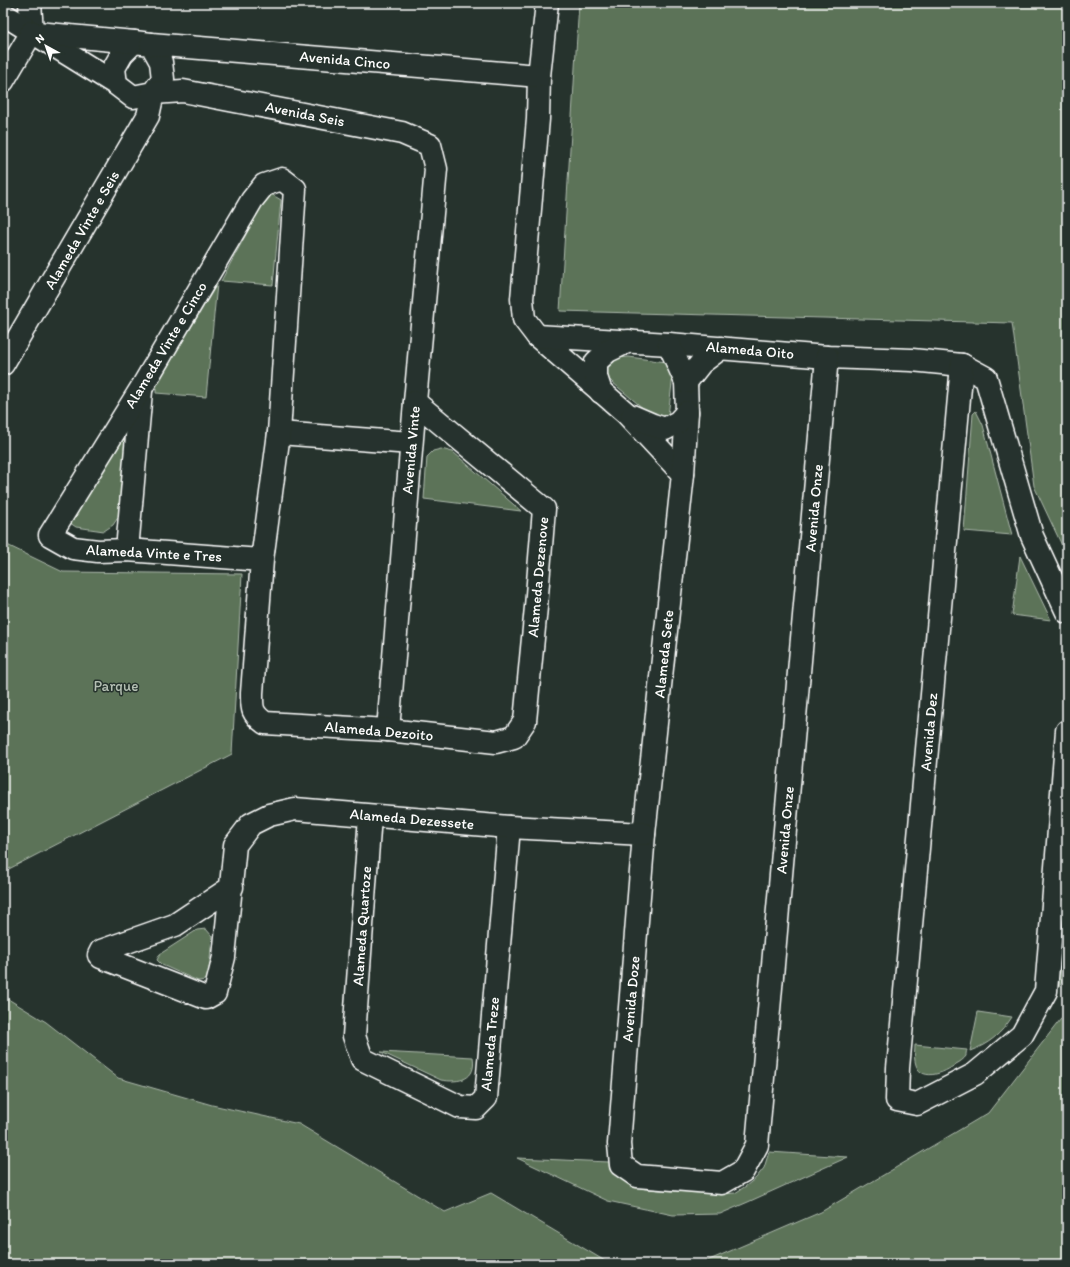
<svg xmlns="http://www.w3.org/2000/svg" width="1070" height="1267" viewBox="0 0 1070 1267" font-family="Itim,sans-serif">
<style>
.green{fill:#5b7358;stroke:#adb9ac}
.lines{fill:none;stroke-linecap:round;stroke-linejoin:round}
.minor-casing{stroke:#fff;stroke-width:25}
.minor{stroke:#26332d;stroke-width:22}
.labels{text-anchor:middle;stroke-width:3;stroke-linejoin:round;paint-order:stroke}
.street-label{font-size:15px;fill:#fff;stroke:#26332d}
.park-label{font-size:15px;fill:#b5c0b4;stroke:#26332d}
</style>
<rect width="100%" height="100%" fill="#26332d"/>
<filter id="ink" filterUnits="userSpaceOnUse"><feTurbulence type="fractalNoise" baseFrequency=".025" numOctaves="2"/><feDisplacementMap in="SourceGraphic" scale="8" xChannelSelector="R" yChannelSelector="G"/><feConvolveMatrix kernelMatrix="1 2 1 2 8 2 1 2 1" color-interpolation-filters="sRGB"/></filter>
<g filter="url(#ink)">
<!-- green -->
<g class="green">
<polygon points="579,3 1067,3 1067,556 1034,486 1012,323 560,311"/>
<polygon points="271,194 281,200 273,285 221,281 265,199"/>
<polygon points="217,284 206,397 156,393 156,386"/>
<polygon points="629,357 666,362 673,375 668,416 662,420 657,420 606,377 603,364 617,358"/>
<polygon points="976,411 983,425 1012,535 964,531 973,414"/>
<polygon points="128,431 119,516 113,525 104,531 76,527 70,523"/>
<polygon points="441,449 453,452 521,511 424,499 427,457 433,451"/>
<polygon points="3,543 63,572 242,574 232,754 3,872"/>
<polygon points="1020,556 1051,620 1012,615"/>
<polygon points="1067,895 1067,969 1059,988"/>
<polygon points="206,929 212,936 209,972 206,980 198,981 162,965 157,960 160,954 197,930"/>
<polygon points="3,996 46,1022 118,1078 212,1105 299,1124 445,1212 491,1193 610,1264 3,1264"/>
<polygon points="1067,1011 1067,1264 700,1264 821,1212 988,1113"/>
<path d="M978,1012L1012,1017C1001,1034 989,1044 970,1051Z"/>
<path d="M915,1045L967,1050C966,1052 966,1054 966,1056C964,1059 960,1062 956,1064C945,1073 919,1084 915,1061C914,1056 915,1050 915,1045Z"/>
<path d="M381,1052L473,1057C477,1080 459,1083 441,1080Z"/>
<polygon points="769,1152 848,1157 748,1202 720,1214 673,1215 608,1201 517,1158 609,1162 629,1182 645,1189 723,1194 735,1193 746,1186 756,1178 764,1168"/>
</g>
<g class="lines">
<!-- minor casing -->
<g class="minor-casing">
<g id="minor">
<polyline points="30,3 32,32"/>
<polyline points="547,3 539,76 538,119 522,299 524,319 537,336 626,413 683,474"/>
<polyline points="3,14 116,84 133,97 153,93 163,79 161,62 151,44 134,42 122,54 114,68 116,84"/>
<polyline points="37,33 134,42"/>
<polyline points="151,44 539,76"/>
<polyline points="3,81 32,32"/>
<polyline points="537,336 669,344 827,357 912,360 962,365 986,378 1032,536 1067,612"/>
<polyline points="669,344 686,382 687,412 683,474 644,834 619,1144 621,1165 637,1176 722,1183 743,1171 757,1145 827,357"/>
<polyline points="3,364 148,116 153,93 183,91 402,133 430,145 436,169 415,402 388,730"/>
<polyline points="962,365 898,1068 897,1100 917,1104 975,1074 1022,1035 1046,991 1067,731"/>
<polyline points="686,382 701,363 721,348"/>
<polyline points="601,392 596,377 596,362 608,351 629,341"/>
<polyline points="632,416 653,425 665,429 678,422 687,412"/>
<polyline points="279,433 411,443"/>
<polyline points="127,550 141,391"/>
<path d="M262,560L127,550L98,551L73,548L50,535L142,387L252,200L264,185L282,179L295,189L279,433L262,560L252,693C252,708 251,713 265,723L388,730L496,742L514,737L525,721L536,607L544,509L415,402"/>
<polyline points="370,816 354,1036 362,1059 460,1107 476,1108 486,1098 509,827"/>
<polyline points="232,887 175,925 101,951 99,955 101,957 206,998 215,993 224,957 235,845 251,824 269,815 295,809 509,827 644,834"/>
</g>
</g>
<!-- minor -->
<use href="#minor" class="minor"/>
</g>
</g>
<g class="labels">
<!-- street labels -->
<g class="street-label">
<text transform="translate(345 60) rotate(5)" y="5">Avenida Cinco</text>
<text transform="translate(305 114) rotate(11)" y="5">Avenida Seis</text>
<text transform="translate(82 230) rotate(-60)" y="5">Alameda Vinte e Seis</text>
<text transform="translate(166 345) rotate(-59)" y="5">Alameda Vinte e Cinco</text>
<text transform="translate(750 350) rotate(5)" y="5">Alameda Oito</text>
<text transform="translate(411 450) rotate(-85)" y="5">Avenida Vinte</text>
<text transform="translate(814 508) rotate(-85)" y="5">Avenida Onze</text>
<text transform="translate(154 553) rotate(3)" y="5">Alameda Vinte e Tres</text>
<text transform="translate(538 577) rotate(-85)" y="5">Alameda Dezenove</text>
<text transform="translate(664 654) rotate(-84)" y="5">Alameda Sete</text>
<text transform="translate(379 731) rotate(5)" y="5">Alameda Dezoito</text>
<text transform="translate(929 732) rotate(-85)" y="5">Avenida Dez</text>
<text transform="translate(412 819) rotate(5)" y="5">Alameda Dezessete</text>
<text transform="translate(785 830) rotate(-85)" y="5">Avenida Onze</text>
<text transform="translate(362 926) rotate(-86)" y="5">Alameda Quartoze</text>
<text transform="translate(631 999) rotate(-85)" y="5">Avenida Doze</text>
<text transform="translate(490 1044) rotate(-85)" y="5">Alameda Treze</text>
</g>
<!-- park labels -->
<g class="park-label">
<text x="116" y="691">Parque</text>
</g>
</g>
<!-- margin -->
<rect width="1070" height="1267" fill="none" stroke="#26332d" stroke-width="16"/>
<rect x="8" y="8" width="1054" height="1251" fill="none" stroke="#fff" stroke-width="1.5" filter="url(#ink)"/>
<!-- north arrow -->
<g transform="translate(46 46) rotate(320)" stroke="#26332d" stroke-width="3" paint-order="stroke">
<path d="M0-3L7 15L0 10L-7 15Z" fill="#ffffff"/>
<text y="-6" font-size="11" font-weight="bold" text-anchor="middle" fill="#ffffff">N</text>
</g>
</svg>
